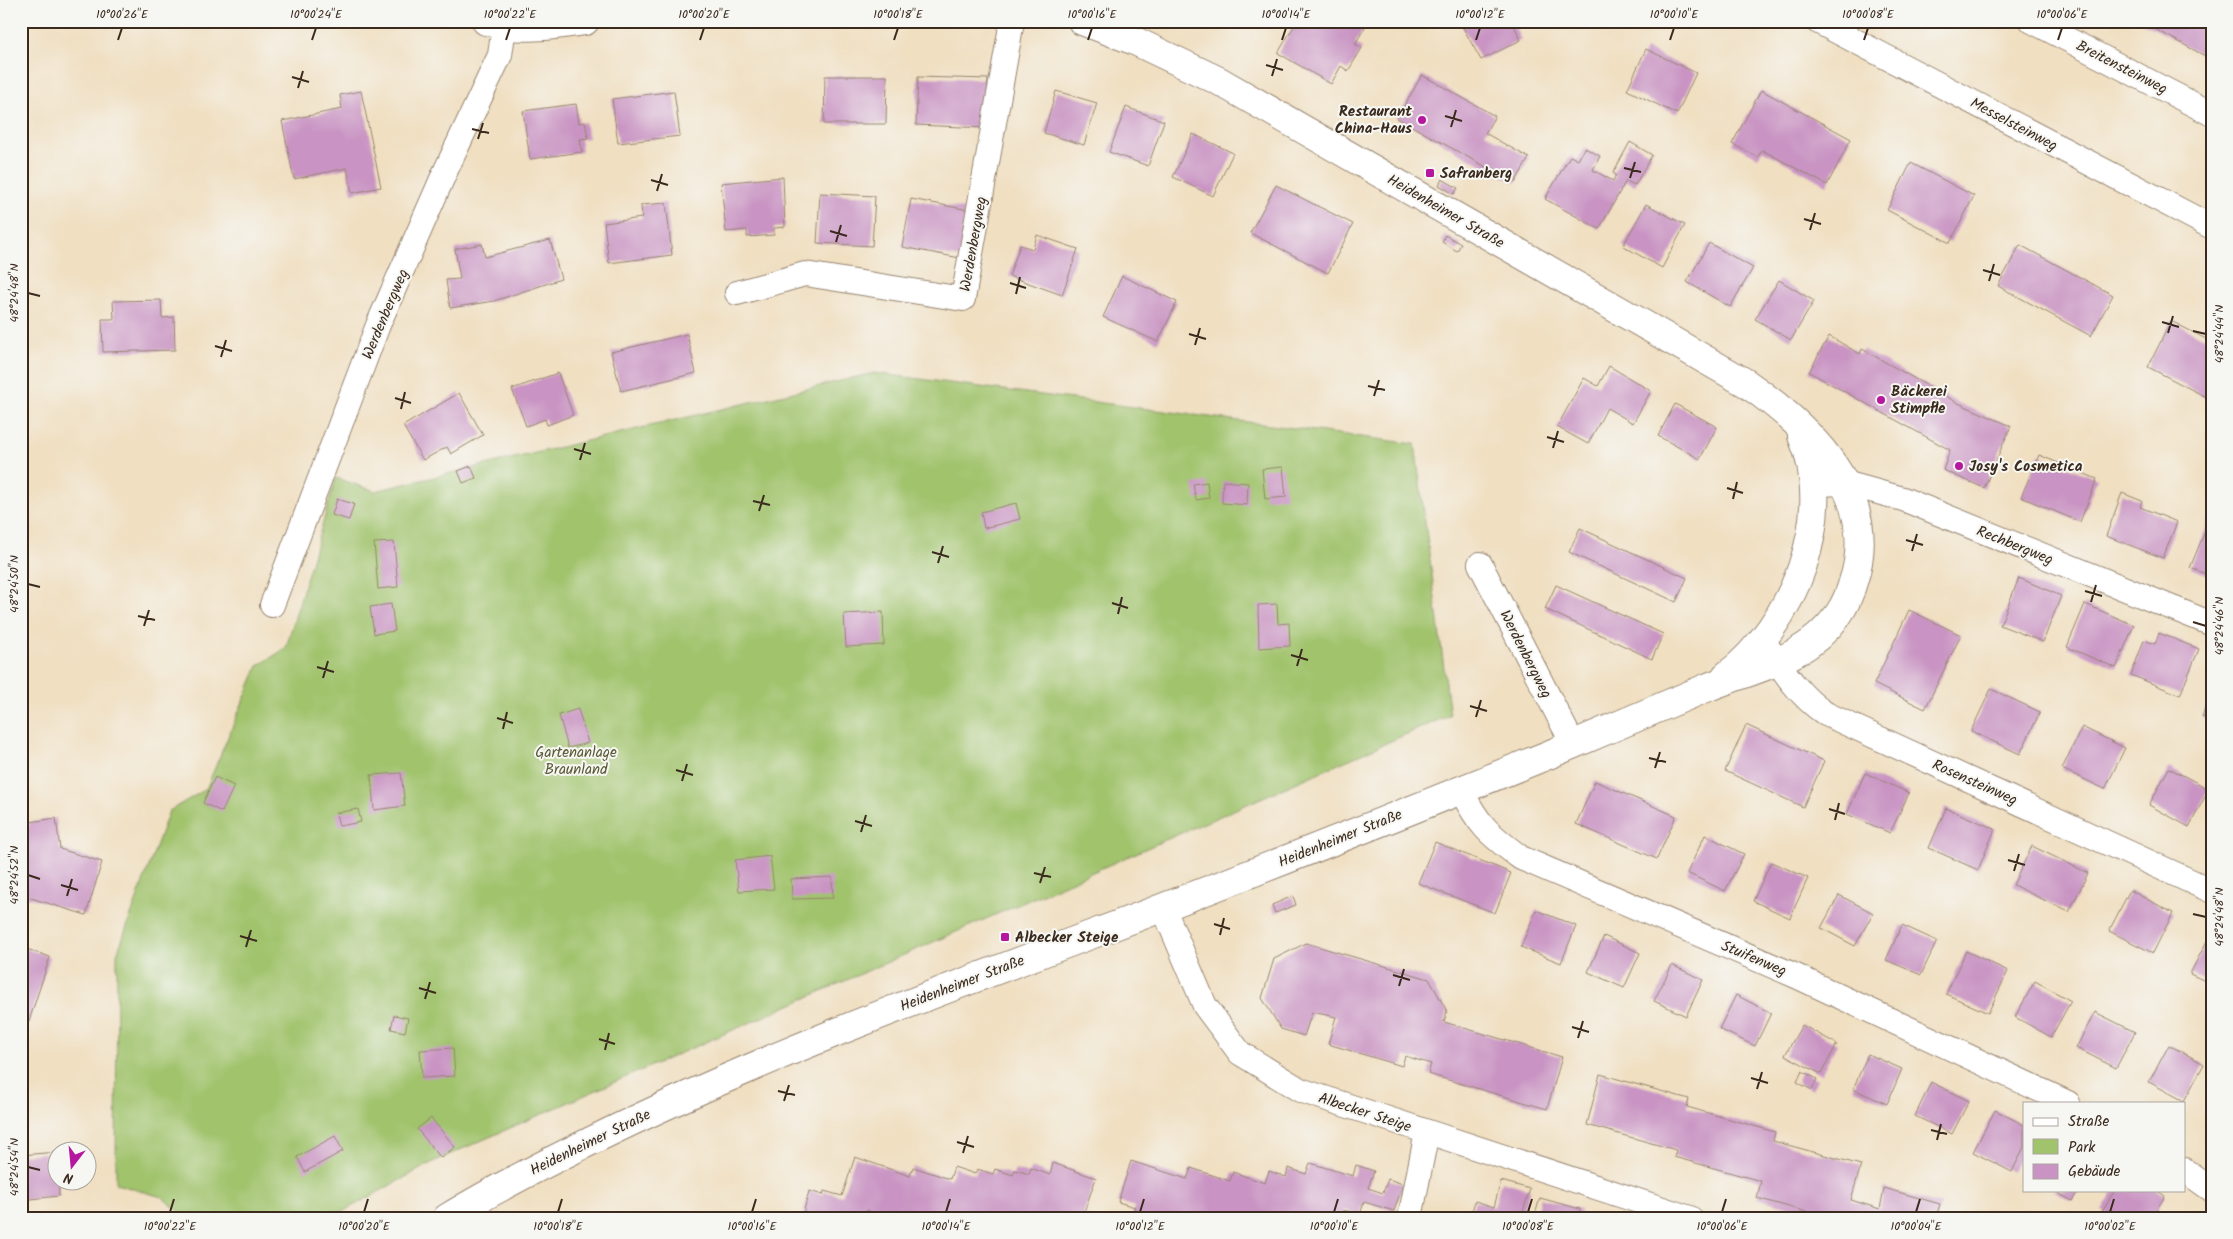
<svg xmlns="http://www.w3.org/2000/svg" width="2233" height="1239" viewBox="0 0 2233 1239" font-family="Kalam,sans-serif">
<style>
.green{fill:#a0c36c;stroke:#6e7645}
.building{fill:#c994c3}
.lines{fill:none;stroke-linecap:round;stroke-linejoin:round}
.minor-casing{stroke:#968470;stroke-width:26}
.secondary-casing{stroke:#968470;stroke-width:30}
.minor{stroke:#fff;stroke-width:24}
.secondary{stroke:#fff;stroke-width:28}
.ticks{fill:none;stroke:#3b2a1e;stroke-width:2}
.poi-dot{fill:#b5179e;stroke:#f6f6f2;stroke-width:2}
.labels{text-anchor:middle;stroke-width:4;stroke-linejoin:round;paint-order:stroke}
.street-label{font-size:15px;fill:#3b2a1e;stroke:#f6f6f2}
.poi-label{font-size:15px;font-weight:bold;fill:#3b2a1e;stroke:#f6f6f2;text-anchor:start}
.park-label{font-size:15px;fill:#595835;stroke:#f6f6f2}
.neatline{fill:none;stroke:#3b2a1e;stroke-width:2}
.ticks-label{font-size:12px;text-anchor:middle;fill:#3b2a1e}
</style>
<rect width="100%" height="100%" fill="#f6f6f2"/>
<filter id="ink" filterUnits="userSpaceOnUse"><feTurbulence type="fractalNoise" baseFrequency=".02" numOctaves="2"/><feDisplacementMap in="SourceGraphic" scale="10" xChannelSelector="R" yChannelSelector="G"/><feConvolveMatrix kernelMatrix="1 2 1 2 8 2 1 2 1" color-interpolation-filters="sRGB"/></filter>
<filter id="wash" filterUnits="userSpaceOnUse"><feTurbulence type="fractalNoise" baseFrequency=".0096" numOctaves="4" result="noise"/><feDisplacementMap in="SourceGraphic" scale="20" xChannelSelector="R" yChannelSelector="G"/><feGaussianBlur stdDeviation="1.12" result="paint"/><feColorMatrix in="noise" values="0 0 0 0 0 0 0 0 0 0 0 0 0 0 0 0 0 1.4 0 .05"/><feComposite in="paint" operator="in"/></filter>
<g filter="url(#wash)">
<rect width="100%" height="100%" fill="#f0dfc1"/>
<!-- green -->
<polygon class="green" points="874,373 1415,444 1450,715 435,1161 331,1218 186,1218 162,1197 116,1184 117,954 169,811 206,789 258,666 286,648 336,478 375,491"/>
<g id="blocks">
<!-- building -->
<g class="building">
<polygon points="1297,21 1355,21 1365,27 1355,44 1362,48 1348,71 1341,66 1331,84 1278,53"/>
<polygon points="1454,21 1512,21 1521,40 1481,60 1462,26"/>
<polygon points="2140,21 2212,21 2212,48 2207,57"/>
<polygon points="1646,49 1696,73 1677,114 1627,90"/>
<polygon points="1422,75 1495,116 1485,133 1529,158 1515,183 1397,118"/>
<polygon points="825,76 887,76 886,124 824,124"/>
<polygon points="918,77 988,79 986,128 916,125"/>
<polygon points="1761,90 1851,139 1827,185 1762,150 1758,157 1732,144"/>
<polygon points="361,91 381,187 352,193 347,168 294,179 282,121 342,109 340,95"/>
<polygon points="674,91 680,136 618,143 612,99"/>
<polygon points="1056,91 1097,103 1084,145 1044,133"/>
<polygon points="576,104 579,123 585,122 588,138 580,139 582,152 530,159 523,111"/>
<polygon points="1126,107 1164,121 1148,166 1109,152"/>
<polygon points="1193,134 1233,153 1213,196 1173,177"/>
<polygon points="1630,142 1652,155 1635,185 1626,181 1599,229 1545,199 1570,156 1578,160 1585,148 1600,156 1593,170 1613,181 1616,175 1613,173"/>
<polygon points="1911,163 1974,196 1950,243 1887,210"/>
<polygon points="783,177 785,227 774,228 774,235 747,237 747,230 726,232 721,183"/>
<polygon points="1442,179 1458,188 1454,194 1439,185"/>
<polygon points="1276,185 1353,224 1328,273 1250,233"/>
<polygon points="820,193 875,196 872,246 817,243"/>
<polygon points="911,199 969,210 960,258 902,247"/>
<polygon points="666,203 672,255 609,263 604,223 642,218 641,205"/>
<polygon points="1646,204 1685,225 1662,268 1623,246"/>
<polygon points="1037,235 1078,249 1062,295 1009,276 1020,245 1033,249"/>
<polygon points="1445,235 1461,244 1457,251 1442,242"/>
<polygon points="550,240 561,279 494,301 450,308 446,280 460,279 455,249 482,244 485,257"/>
<polygon points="1709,243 1753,268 1730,307 1687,282"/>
<polygon points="2020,245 2113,295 2091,336 1998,286"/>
<polygon points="1122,276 1177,302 1158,342 1103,317"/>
<polygon points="1779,280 1814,301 1791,340 1755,319"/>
<polygon points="161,300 162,318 174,317 175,350 103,352 102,319 114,319 113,301"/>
<polygon points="2171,321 2212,342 2212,400 2148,367"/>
<polygon points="687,334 696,373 621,391 611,352"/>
<polygon points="1829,336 1860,354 1862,349 1958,403 2011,426 1984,488 1943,470 1950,450 1809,372"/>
<polygon points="1609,366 1651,391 1633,423 1607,408 1588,444 1557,427 1584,378 1598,386"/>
<polygon points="558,373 573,415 547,425 545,419 526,426 512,389"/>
<polygon points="459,393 483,435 451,454 447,447 423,460 403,426"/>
<polygon points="1675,404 1717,427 1700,459 1658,436"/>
<polygon points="2039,455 2097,479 2080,522 2021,497"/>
<polygon points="471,466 476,478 463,483 458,471"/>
<polygon points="1283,467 1286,497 1265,499 1262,469"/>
<polygon points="1223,481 1248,483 1247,505 1222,503"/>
<polygon points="1207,482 1209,498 1196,500 1193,484"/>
<polygon points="2122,493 2142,501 2140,507 2177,522 2163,558 2106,536"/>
<polygon points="337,499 354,504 349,520 332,515"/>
<polygon points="1016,503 1020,519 984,528 981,512"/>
<polygon points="2212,514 2212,576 2190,568"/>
<polygon points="1580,528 1687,578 1676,602 1569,552"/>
<polygon points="394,542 398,587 378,589 374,543"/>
<polygon points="2019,578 2061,596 2043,642 2000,625"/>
<polygon points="1556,585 1663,634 1652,659 1545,609"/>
<polygon points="391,604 395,631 374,634 370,607"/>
<polygon points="1277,604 1278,624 1289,623 1290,646 1259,648 1258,605"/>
<polygon points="2085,604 2134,625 2116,668 2067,647"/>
<polygon points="1909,610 1961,635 1925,709 1874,684"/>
<polygon points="883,612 884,645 846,647 844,614"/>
<polygon points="2159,633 2199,649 2180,695 2131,675 2144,640 2155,644"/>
<polygon points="1991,689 2040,712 2020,754 1971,731"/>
<polygon points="2212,692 2212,721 2202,717"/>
<polygon points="578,709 588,743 568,748 559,715"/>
<polygon points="1746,725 1824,761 1803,807 1725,771"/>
<polygon points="2082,727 2125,748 2105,789 2062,769"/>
<polygon points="2169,768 2209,789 2189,827 2149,805"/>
<polygon points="401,773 405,806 374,810 371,775"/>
<polygon points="1865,773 1909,793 1890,833 1847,814"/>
<polygon points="215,777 234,786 222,812 203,803"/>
<polygon points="1595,781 1676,816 1657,859 1576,824"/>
<polygon points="1946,808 1995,829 1978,870 1929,848"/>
<polygon points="358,809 361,822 339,826 336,813"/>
<polygon points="56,818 60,849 102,862 86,915 21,895 21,847 30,822"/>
<polygon points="1705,835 1744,854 1725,891 1687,873"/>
<polygon points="1435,842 1511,873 1495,913 1418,883"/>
<polygon points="2032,846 2088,873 2069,912 2013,885"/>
<polygon points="770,856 774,889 739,891 735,860"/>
<polygon points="1771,862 1808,878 1790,918 1753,901"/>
<polygon points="832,877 833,898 792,899 791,879"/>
<polygon points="2130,890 2173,913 2153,953 2109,931"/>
<polygon points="1839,895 1873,913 1855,946 1821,928"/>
<polygon points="1293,896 1296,905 1275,913 1272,905"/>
<polygon points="1536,910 1576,926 1561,963 1521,947"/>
<polygon points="1902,925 1937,941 1921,975 1886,960"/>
<polygon points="2212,931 2212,984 2190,974"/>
<polygon points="1604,936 1640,953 1624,988 1588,972"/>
<polygon points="1306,943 1429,979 1447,1011 1444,1022 1562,1057 1547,1109 1428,1074 1431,1064 1405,1056 1402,1066 1328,1044 1336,1017 1312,1012 1304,1036 1281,1029 1262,998 1274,959"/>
<polygon points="21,947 50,957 29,1021 21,1019"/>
<polygon points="1966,951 2008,971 1988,1013 1946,994"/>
<polygon points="1672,965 1703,980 1686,1016 1654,1001"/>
<polygon points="2035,981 2071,1001 2051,1037 2015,1017"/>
<polygon points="1736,995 1771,1013 1755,1046 1719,1029"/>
<polygon points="2095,1012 2135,1032 2116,1068 2076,1048"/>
<polygon points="394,1015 408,1018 405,1032 391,1029"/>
<polygon points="1802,1025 1837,1044 1821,1074 1785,1055"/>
<polygon points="2169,1045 2204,1064 2184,1101 2149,1082"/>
<polygon points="453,1048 455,1076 422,1078 420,1050"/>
<polygon points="1868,1054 1902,1069 1887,1104 1853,1089"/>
<polygon points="1802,1071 1817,1079 1812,1090 1797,1082"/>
<polygon points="1600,1074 1689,1099 1687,1107 1775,1132 1773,1141 1861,1165 1851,1200 1880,1209 1884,1188 1940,1204 1936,1218 1828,1218 1757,1198 1761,1181 1674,1157 1676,1150 1587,1125"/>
<polygon points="1931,1082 1969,1101 1952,1134 1915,1116"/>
<polygon points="1995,1110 2024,1125 2024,1147 2012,1172 1973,1152"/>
<polygon points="431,1118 455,1147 441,1158 417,1129"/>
<polygon points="335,1136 343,1151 305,1172 297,1157"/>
<polygon points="58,1152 59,1196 21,1200 21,1155"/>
<polygon points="855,1157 910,1176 913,1167 950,1179 954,1167 975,1174 977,1169 993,1174 995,1169 1013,1175 1015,1170 1029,1174 1031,1168 1050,1175 1053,1163 1096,1178 1083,1215 1092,1218 884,1218 867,1210 864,1218 802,1218 809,1191 823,1195 824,1191 842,1196"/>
<polygon points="1131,1161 1187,1179 1191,1168 1230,1181 1233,1172 1265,1183 1269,1171 1286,1177 1288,1168 1306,1174 1310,1163 1353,1176 1356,1165 1374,1171 1368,1188 1383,1193 1388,1179 1403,1184 1394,1211 1364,1202 1360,1215 1344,1210 1342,1218 1131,1218 1135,1207 1118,1202"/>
<polygon points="1501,1181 1530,1189 1521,1218 1470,1218 1475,1201 1494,1207"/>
<polygon points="2053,1190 2079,1190 2072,1201"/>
<polygon points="2115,1190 2156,1190 2165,1196 2151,1218 2112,1218 2102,1211"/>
<polygon points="1540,1198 1580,1209 1579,1213 1594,1218 1534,1218"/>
</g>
</g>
</g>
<g filter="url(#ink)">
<use href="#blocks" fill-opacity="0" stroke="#968470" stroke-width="1"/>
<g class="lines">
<!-- minor casing -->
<g class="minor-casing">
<g id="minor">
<polyline points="1817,21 2212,227"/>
<polyline points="2032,21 2212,114"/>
<polyline points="737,293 805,274 963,299 1012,21"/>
<polyline points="1815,484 1845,483 1903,499 2212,624"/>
<polyline points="1480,564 1573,744"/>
<polyline points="272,605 378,325 445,172 500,55 504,27"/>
<path d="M1767,646C1784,672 1800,697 1826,714L2212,891"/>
<path d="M1461,790C1479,826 1489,834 1521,858L1796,976L2068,1103"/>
<polyline points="1163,907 1205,1006 1240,1053 1300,1090 1690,1218"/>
<polyline points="2184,1170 2212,1190"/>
<polyline points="1410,1218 1427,1132"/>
</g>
</g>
<!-- secondary casing -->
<g class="secondary-casing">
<g id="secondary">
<path d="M486,21C519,31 552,26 585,21"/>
<path d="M1726,676C1793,625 1837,516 1802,436"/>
<path d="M447,1218C494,1189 542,1165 591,1141C753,1061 923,997 1093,934C1245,877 1397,816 1548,755C1601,733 1653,710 1706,688C1756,667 1804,662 1838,615C1845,605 1850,593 1853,582C1882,496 1811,428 1746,383L1219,81L1135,41L1082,21"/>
</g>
</g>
<!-- minor -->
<use href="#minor" class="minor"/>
<!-- secondary -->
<use href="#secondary" class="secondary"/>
</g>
</g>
<!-- ticks -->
<path class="ticks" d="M118,40L122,28M312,40L316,28M506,40L510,28M700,40L704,28M894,40L898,28M1088,40L1092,28M1282,40L1286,28M1476,40L1480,28M1670,40L1674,28M1864,40L1868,28M2058,40L2062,28M1266,65L1283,70M1272,76L1277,59M292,77L309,82M298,88L303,71M1445,116L1462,121M1451,127L1456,110M472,129L489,133M478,139L483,123M1624,168L1641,172M1630,178L1635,162M651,180L668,185M657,191L662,174M1804,219L1821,224M1810,230L1815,213M830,231L847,236M836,242L841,225M1983,270L2000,275M1989,281L1994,264M1010,283L1026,288M28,293L40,296M1016,294L1020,277M2162,322L2179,327M2193,331L2206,334M2168,333L2173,316M1189,334L1206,339M1195,345L1200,328M215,346L232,351M221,357L226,340M1368,386L1385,390M1374,396L1379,380M395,398L411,403M401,409L405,392M1547,437L1564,442M1553,448L1558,431M574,449L591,454M580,460L585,443M1727,488L1743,493M1733,499L1737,482M753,501L770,505M759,511L764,495M1906,540L1923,545M1912,551L1917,534M932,552L949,557M938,563L943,546M28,584L40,587M2085,591L2102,596M2091,602L2096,585M1112,603L1128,608M1118,614L1122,597M138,616L155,620M2193,622L2206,626M144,626L149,610M1291,655L1308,660M1297,666L1302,649M317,667L334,672M323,678L328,661M1470,706L1487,711M1476,717L1481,700M497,718L513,723M503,729L507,712M1649,758L1666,762M1655,768L1660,752M676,770L693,775M682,781L687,764M1829,809L1845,814M1835,820L1839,803M855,821L872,826M861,832L866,815M2008,860L2025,865M2014,871L2019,854M1034,873L1051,877M28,875L40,879M1040,883L1045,867M61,885L78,890M67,896L72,879M2193,914L2206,917M1214,924L1230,929M1220,935L1224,918M240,936L257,941M246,947L251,930M1393,975L1410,980M1399,986L1404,969M419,988L436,993M425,999L430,982M1572,1027L1589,1032M1578,1038L1583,1021M599,1039L615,1044M605,1050L609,1033M1751,1078L1768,1083M1757,1089L1762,1072M778,1091L795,1095M784,1101L789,1085M1931,1130L1947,1134M1937,1140L1941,1124M957,1142L974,1147M963,1153L968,1136M28,1167L40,1170M170,1212L174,1199M364,1212L368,1199M558,1212L562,1199M752,1212L756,1199M946,1212L950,1199M1140,1212L1144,1199M1334,1212L1338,1199M1528,1212L1532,1199M1722,1212L1726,1199M1916,1212L1920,1199M2110,1212L2114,1199"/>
<!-- markers -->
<g class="poi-dot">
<circle cx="1422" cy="120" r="5"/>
<rect x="1425" y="168" width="10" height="10" rx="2.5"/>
<circle cx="1881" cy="400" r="5"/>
<circle cx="1959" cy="466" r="5"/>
<rect x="1000" y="932" width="10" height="10" rx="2.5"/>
</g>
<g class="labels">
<!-- street labels -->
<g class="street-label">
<text transform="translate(2122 67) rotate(27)" y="5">Breitensteinweg</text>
<text transform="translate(2014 124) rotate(28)" y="5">Messelsteinweg</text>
<text transform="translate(1446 211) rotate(30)" y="5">Heidenheimer Straße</text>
<text transform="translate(973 244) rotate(-80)" y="5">Werdenbergweg</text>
<text transform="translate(385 314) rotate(-67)" y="5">Werdenbergweg</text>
<text transform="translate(2015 545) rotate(22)" y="5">Rechbergweg</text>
<text transform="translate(1526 654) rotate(63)" y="5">Werdenbergweg</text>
<text transform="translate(1975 782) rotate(24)" y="5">Rosensteinweg</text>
<text transform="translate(1340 838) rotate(-22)" y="5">Heidenheimer Straße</text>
<text transform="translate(1754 958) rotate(23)" y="5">Stuifenweg</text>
<text transform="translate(962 983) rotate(-21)" y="5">Heidenheimer Straße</text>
<text transform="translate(1365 1112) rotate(18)" y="5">Albecker Steige</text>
<text transform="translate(590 1142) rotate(-26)" y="5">Heidenheimer Straße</text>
</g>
<!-- poi labels -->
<g class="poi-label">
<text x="1412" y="116" text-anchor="end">Restaurant<tspan x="1412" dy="17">China-Haus</tspan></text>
<text x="1440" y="178">Safranberg</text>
<text x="1891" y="396">Bäckerei<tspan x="1891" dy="17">Stimpfle</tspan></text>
<text x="1969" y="471">Josy's Cosmetica</text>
<text x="1015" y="942">Albecker Steige</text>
</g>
<!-- park labels -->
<g class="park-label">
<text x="576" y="757">Gartenanlage<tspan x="576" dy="17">Braunland</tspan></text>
</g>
</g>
<!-- margin -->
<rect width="2233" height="1239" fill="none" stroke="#f6f6f2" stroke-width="55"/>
<!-- legend -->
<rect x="2023" y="1102" width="162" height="90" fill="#f6f6f2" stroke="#aba49d"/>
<rect x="2033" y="1118" width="25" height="8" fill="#ffffff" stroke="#aba49d"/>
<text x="2068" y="1126" font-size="15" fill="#3b2a1e">Straße</text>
<rect x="2033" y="1139" width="25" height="15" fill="#a0c36c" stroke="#aba49d"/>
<text x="2068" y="1152" font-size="15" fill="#3b2a1e">Park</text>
<rect x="2033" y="1164" width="25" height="15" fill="#c994c3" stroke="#aba49d"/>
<text x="2068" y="1176" font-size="15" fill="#3b2a1e">Gebäude</text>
<!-- north arrow -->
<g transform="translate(72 1166) rotate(196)"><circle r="24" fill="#f6f6f2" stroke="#aba49d"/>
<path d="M0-4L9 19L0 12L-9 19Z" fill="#b5179e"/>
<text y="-8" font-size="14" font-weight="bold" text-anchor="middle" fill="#3b2a1e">N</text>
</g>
<rect x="28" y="28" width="2178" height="1184" class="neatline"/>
<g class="ticks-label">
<text x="122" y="18">10°00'26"E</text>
<text x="316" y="18">10°00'24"E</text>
<text x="510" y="18">10°00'22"E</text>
<text x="704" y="18">10°00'20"E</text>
<text x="898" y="18">10°00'18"E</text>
<text x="1092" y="18">10°00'16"E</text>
<text x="1286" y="18">10°00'14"E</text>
<text x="1480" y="18">10°00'12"E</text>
<text x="1674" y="18">10°00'10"E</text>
<text x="1868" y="18">10°00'08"E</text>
<text x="2062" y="18">10°00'06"E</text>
<text transform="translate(14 293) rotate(-90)" y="4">48°24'48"N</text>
<text transform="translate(2219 334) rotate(-90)" y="4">48°24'44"N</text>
<text transform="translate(14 584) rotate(-90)" y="4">48°24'50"N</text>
<text transform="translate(2219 626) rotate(-90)" y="4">48°24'46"N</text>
<text transform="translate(14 875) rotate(-90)" y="4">48°24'52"N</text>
<text transform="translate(2219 917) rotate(-90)" y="4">48°24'48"N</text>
<text transform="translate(14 1167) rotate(-90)" y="4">48°24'54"N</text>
<text x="170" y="1230">10°00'22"E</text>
<text x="364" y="1230">10°00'20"E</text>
<text x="558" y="1230">10°00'18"E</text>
<text x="752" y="1230">10°00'16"E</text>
<text x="946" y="1230">10°00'14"E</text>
<text x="1140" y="1230">10°00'12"E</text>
<text x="1334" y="1230">10°00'10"E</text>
<text x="1528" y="1230">10°00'08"E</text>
<text x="1722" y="1230">10°00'06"E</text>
<text x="1916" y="1230">10°00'04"E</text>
<text x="2110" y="1230">10°00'02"E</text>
</g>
</svg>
